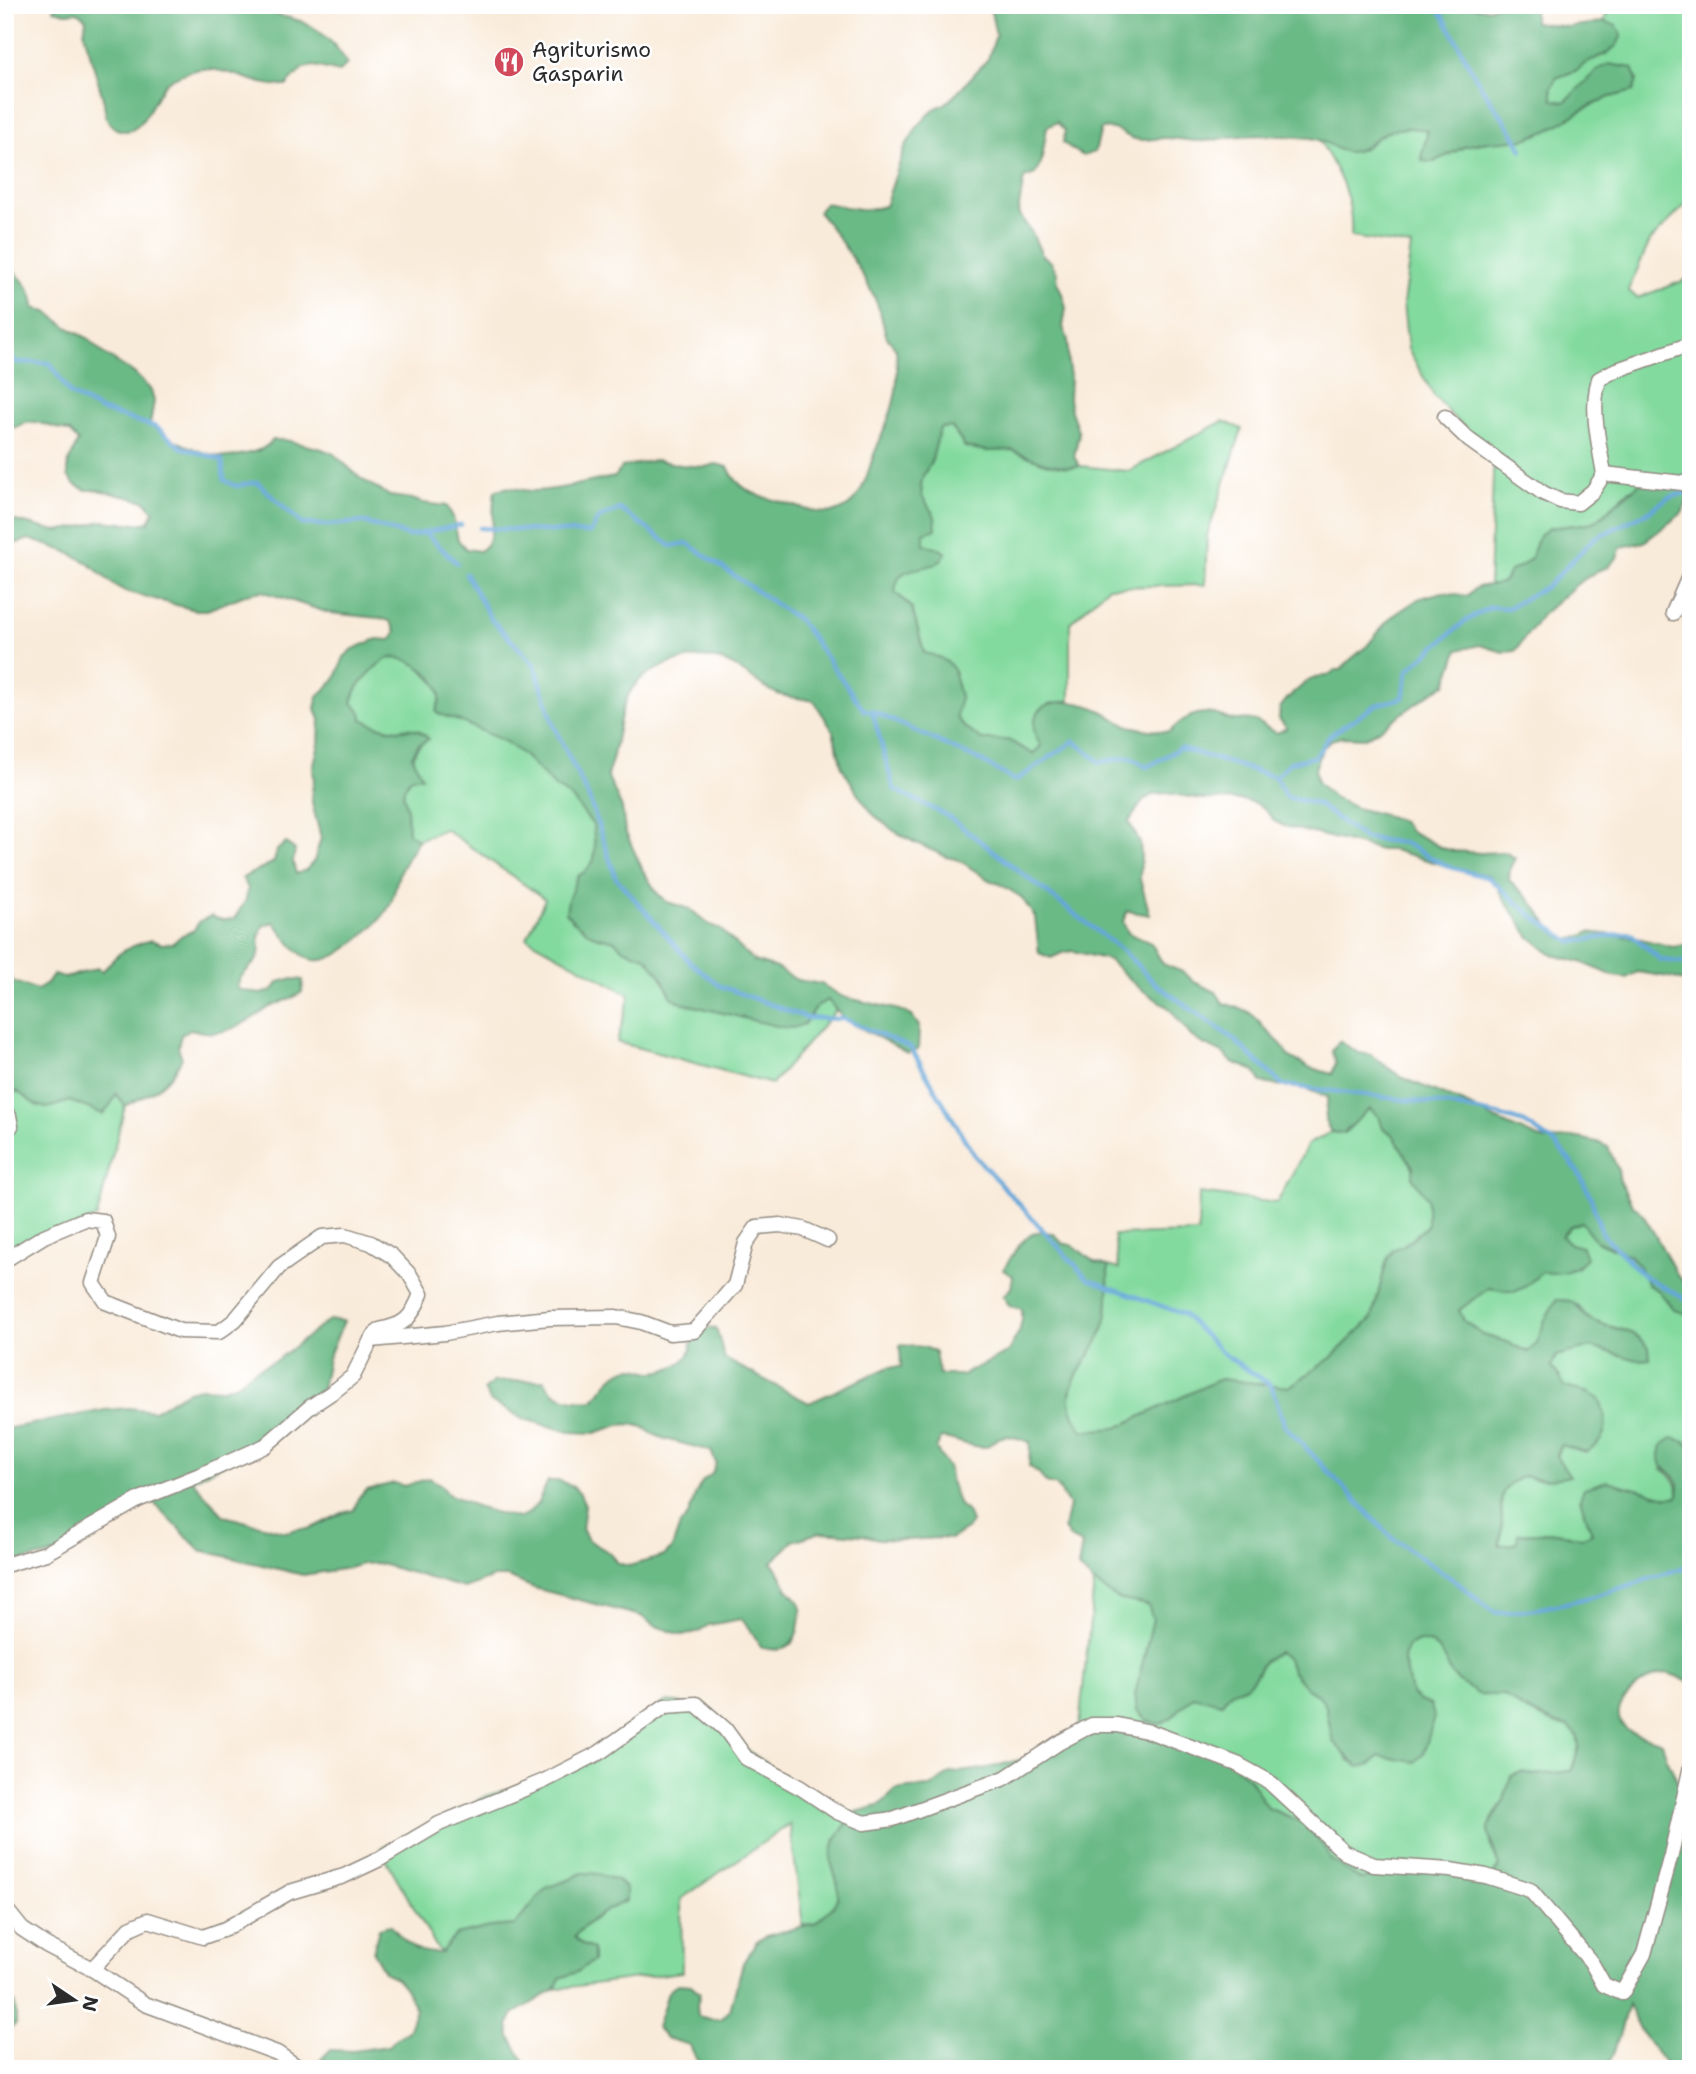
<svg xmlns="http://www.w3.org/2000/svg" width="1696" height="2074" viewBox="0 0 1696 2074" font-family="'Shantell Sans',sans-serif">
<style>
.green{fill:#83da9f;stroke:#578265;stroke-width:2}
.forest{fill:#6aba86;stroke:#4a7258;stroke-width:2}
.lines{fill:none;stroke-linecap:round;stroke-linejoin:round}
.stream{stroke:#65a7d9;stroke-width:4.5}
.minor-casing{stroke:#928b82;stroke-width:17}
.minor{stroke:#fff;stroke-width:14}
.labels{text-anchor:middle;stroke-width:5;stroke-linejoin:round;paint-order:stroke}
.poi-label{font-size:21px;fill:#2b2b2b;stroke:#fff;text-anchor:start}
</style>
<rect width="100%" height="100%" fill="#fff"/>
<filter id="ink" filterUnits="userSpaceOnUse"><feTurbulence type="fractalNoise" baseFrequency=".0143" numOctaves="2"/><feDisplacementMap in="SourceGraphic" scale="14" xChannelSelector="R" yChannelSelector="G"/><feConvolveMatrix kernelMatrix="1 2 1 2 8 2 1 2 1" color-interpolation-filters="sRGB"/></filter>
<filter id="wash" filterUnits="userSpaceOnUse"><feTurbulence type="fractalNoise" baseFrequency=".00686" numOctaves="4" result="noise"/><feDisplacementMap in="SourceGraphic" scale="28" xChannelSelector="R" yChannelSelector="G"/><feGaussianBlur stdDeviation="1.57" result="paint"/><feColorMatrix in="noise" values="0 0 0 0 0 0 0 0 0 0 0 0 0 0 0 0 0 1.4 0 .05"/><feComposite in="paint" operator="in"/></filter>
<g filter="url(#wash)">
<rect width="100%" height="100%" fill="#f9ebda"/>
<!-- green -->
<g class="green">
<path d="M1609,5H1691V199L1650,241L1628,290L1637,298L1691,278V476L1631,489L1596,521L1584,524L1549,528L1539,536L1531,558L1522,566L1510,571C1506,582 1501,584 1489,586L1494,450L1457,421L1434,396L1408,349L1403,304L1411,246L1351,237C1354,198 1338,172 1319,139L1330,143L1339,150L1362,149L1381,135L1392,130L1416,127L1428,131L1422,154L1434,162L1466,146L1547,131L1588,107L1610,97L1634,91L1574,95L1564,102L1553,100L1551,88L1556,78L1577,70L1587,62L1608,53L1616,25L1604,22Z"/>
<path d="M1223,421L1242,429L1207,536L1205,585L1108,587L1070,623V700L1047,705L1041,746L1033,754L1008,740H982L963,726L955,716C962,697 961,699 956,682C955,679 955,673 954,670C948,660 935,655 924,653L912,608L895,592L896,580L904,572L938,562L946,553L936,547L924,545V533L935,517L922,496L921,484L923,475L931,463L940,428L951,427L965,447L988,451L1012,450L1045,463L1068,467L1080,466L1129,471Z"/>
<path d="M388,658L402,659L415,662L437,685L441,696L436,711L439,714L462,722L506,742L525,756L555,787L571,797L593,825L595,848L594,860L587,870L577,877L592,935L615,941L623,949L646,957L661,976L672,997L682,1003L781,1027L804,1024L818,1005L828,1000L836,1010L772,1084L617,1042L630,995L527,938L545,899L445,829L418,840L408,834C407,826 408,819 407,812C407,804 402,798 404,790C405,785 409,781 411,776C417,755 407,754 428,739L420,731L408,728L396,730L373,725L362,719L352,703C356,683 371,670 388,658Z"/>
<polygon points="17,1091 36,1105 47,1108 70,1101 103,1114 116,1093 125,1106 97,1217 5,1257 5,1094"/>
<path d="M1370,1109L1379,1117L1383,1128L1393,1135L1413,1167V1178L1427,1198V1226L1404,1245L1393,1250L1387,1260L1372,1318L1331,1358L1288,1387L1220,1379L1117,1428L1083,1431C1050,1389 1087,1370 1102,1332C1110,1312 1108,1286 1108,1266L1119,1269L1114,1235L1198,1233L1199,1193L1277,1203L1308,1144L1331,1132L1344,1133C1354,1125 1359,1116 1370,1109Z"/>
<path d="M1581,1222L1596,1241L1628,1255L1637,1263L1648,1285L1659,1291L1674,1310L1691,1315V1447L1684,1441L1662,1469C1674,1477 1679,1483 1678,1497H1667L1581,1538L1556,1532L1518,1534V1542L1511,1545H1499C1501,1537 1503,1530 1502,1522C1501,1497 1497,1489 1523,1476L1535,1479L1569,1476L1556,1456L1589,1393L1565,1387L1559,1376L1551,1367L1556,1355L1591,1347L1638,1360L1650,1359C1644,1350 1637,1336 1627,1332C1606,1322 1592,1328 1578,1305L1545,1320L1537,1344L1528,1352L1507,1342L1483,1335L1464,1321L1459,1310L1489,1288L1514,1292L1525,1287L1543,1271C1556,1274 1565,1273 1578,1267L1570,1244L1561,1236L1570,1226Z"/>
<path d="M1094,1583L1118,1599L1148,1605L1153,1619L1147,1648L1172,1717L1193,1695L1222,1703C1225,1699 1228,1693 1233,1691C1238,1688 1243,1689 1248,1684C1262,1671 1256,1663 1278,1652L1288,1659L1292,1671L1308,1690L1318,1695L1326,1706L1333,1742L1342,1750L1349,1761L1371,1764L1379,1756L1415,1761L1431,1705L1419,1701L1411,1693L1403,1657L1408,1646L1419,1641L1431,1644L1440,1651L1451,1673L1459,1682L1480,1695H1504L1524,1710L1557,1724L1569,1727L1577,1735L1579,1747L1571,1771L1534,1775L1522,1772L1511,1776L1504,1800L1492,1820L1490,1844L1499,1866L1492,1876L1372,1877L1361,1880L1331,1860L1326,1849L1291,1817L1268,1808L1249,1778L1079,1727Z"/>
<path d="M665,1702L695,1705L728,1737L848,1820L843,1830L835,1839L831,1862L838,1885V1897L833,1907L815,1923L803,1926L790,1824L681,1899L682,1972L555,1989L560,1978L577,1972L593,1949L582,1945L573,1937C587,1921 607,1909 626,1901L582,1873L571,1879L546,1888L515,1925L491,1927L456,1935L440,1953L380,1849L487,1796L550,1775L591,1752Z"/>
</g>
<!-- forest -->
<g class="forest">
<path d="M54,5H257C271,16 287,16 303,22C321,30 339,47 347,64L339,72L315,66L303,68L286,86C258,87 230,68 202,69C192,70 175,76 167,82C152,95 144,141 117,129C106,124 105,113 104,102L84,33L86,19L78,12L66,13L54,10Z"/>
<path d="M992,5H1460L1487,9L1498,5H1534V22L1568,27L1604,22L1616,25L1622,35L1617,45L1608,53L1587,62L1577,70L1556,78L1551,88L1553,100L1565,102L1598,69L1609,64L1632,68L1637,80L1634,91L1610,97L1588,107L1547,131L1525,139L1478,143L1466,146L1434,162L1422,161V154L1428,131C1413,126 1395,127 1381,135C1370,142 1363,152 1349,152C1335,152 1328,139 1310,138C1288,136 1264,134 1241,136C1229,137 1216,140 1204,141C1192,142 1179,138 1167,138C1158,138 1149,140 1140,140C1122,138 1122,126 1101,129L1095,152L1083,156L1063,143L1065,131L1057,122L1047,127L1041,163L1035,174L1024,178L1018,213L1032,233L1042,255L1051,262L1057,273L1058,284L1063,296L1066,308L1063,327L1068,340V364L1070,376L1069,399L1071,411L1079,433L1074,457L1080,466L1068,467L1045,463L1012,450L988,451L965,447L952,427L940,428L931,463L923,475L921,485L922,496L935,517L936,529L924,533V545L936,547L946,553C944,556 942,559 939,562C920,574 898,561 895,592L912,608L924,653C935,655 948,660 954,670C955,673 955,679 956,682C961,700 962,697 956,716L963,726L982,740H1008L1033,754L1041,746C1035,737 1031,727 1036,716C1046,693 1087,703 1104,712C1112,716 1119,723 1127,725C1141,730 1155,731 1170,732C1180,720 1197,710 1214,714C1221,716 1228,720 1236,720C1243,720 1250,718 1258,722C1265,726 1269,730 1277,733L1287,728L1279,719L1280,708L1287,699L1305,683L1315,677L1327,676L1336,670H1341L1349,661L1367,646L1390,618L1420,598L1443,592L1467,596C1470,593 1472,590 1476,588C1492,581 1501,592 1510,571L1522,566L1531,558L1539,536L1549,528L1584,524L1596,521L1641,482L1691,476V500L1687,502L1682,513L1644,542L1621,547L1617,558L1608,567L1597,571L1577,584L1542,615L1515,651L1503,652L1480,645L1458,650L1446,685L1435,690L1386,725L1365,738L1342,737L1331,740L1323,748L1318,759L1315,770L1317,782L1334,798L1356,808L1391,817L1402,822L1410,831L1442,848L1454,851L1481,853L1505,852L1515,858L1510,868L1509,880C1517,888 1526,895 1533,904C1550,923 1558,953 1589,932L1637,938L1673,947L1684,945L1691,947V984L1674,978L1638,972L1626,978L1614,976L1581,962L1557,956L1547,951L1529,936L1516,916L1502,897L1497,885L1489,876L1440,864L1393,850H1381L1284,826L1274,821L1265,809L1255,803L1243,800L1202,799L1166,793L1154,794L1143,800L1129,822L1140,843L1141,855L1140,879L1150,915L1127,911L1123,922L1128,933L1151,943L1163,964L1185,973L1194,982L1216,992L1223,1003L1247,1011L1256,1018L1264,1028L1282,1045L1288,1056L1308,1067L1332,1074L1336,1062L1332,1051L1339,1041L1359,1053L1371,1055L1401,1077L1470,1106L1492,1118L1538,1138L1550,1141L1573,1137L1597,1142L1608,1147L1618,1170L1620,1182L1632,1204L1641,1212L1654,1233L1677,1275L1685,1283L1691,1285V1315L1674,1310L1659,1291L1649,1285L1637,1263L1629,1255L1596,1241L1581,1222L1570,1226L1561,1236L1570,1244L1582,1247L1586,1258C1573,1272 1561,1275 1542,1272L1525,1287L1514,1292L1489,1288L1459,1310L1464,1321L1483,1335L1507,1342L1528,1352L1537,1343L1545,1320L1556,1300C1581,1299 1573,1307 1588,1318C1600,1327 1617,1327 1631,1333C1638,1336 1643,1342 1649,1347L1650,1359L1638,1360L1591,1347L1556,1356L1551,1367L1559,1376L1565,1387L1589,1393L1599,1399C1609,1422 1610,1440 1585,1452L1561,1445L1556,1456L1570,1476C1554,1480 1539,1480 1523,1476C1497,1489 1501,1497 1502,1522C1503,1530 1501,1537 1499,1545H1511L1517,1542L1518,1534L1556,1532L1581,1538L1592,1533L1580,1499L1584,1488L1607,1481L1667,1497H1678C1678,1496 1679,1486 1679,1485C1673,1465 1654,1476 1662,1445L1672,1438L1684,1441L1691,1447V1683C1681,1679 1670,1671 1660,1674C1641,1679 1603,1709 1626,1729C1633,1735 1652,1737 1662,1742L1666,1756L1691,1813V2069H1668L1640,2030L1628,2004L1614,2052L1606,2069H715C700,2065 695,2059 690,2045L666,2038L657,2028L668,1992L678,1984L691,1985L700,1993L697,2005L698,2016L710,2019H721L730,2010L743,1963L756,1942L766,1936L815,1923L833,1907L838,1897V1885L831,1862L832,1851L835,1839L856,1812L879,1806L896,1790L908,1788L931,1787L941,1779L951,1773L984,1769L1039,1755L1090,1724L1221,1755L1249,1778L1268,1808L1301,1822L1326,1849L1331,1860L1361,1880L1372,1877L1405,1863L1492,1876L1499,1866L1488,1832L1492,1820L1504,1800L1511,1776L1522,1772L1534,1775L1572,1771L1579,1747L1577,1735L1569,1727L1557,1724L1524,1709L1504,1695H1480L1459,1682L1451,1673L1440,1651L1431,1644L1419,1641L1408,1646L1403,1657L1411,1693L1419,1701L1431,1705L1434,1717L1424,1753L1415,1762L1379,1756L1371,1764L1359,1767C1348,1760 1343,1750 1333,1742L1326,1706L1318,1695L1308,1690L1292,1671L1288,1659L1278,1652C1256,1663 1262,1671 1248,1684C1243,1689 1238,1688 1233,1691C1228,1693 1225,1699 1222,1703L1193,1696L1172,1717L1160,1724L1147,1721L1137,1710L1135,1695L1153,1619L1148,1605L1118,1599L1094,1583L1078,1568L1082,1544L1071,1539L1064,1529L1069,1505L1057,1486L1046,1483L1039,1473L1029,1466L1030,1442C1010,1436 1003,1431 987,1447C970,1448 957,1439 941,1438L936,1449L949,1469L950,1481L958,1503L967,1512L971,1522L968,1528L951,1539L937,1538L907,1540L879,1539L863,1535L821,1532L793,1541L771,1563C781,1570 782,1581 788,1590C793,1595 800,1600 801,1608C802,1612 799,1619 799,1624C795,1648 784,1654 761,1647L749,1627L741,1619L709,1625L697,1632L682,1635L653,1625L641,1616L534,1588L508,1577H494L464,1588L377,1563L362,1564L349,1568L303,1575L200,1550L145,1494L77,1544L55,1554L5,1564V1429L105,1410L129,1408L154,1411L188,1391L200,1388L223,1389L235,1385L255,1370L278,1359L329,1320L344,1321L328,1358L321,1394L301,1404L282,1434L192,1480L224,1516L286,1532L297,1529H310L342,1513L354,1510L358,1498L367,1490L394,1483L405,1486L429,1478L440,1484L448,1494L482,1509L518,1518L529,1513L538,1503L548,1481H560L572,1486L580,1494L585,1505L582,1529L588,1540L610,1553L617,1563L629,1566L664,1556L672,1548L680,1525L688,1516L696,1493L702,1482L712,1474L716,1463L711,1451L665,1439L653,1434L643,1427L632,1424L619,1425L595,1433L570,1432L524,1419L491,1402L484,1390L493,1382L544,1380C552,1399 576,1402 594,1400C603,1388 615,1369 632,1368C639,1367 647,1372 654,1372C664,1372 683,1364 688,1356C693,1349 692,1341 692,1334L704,1329L716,1328L725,1359L809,1403L889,1367H901L900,1345L924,1347L935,1352L939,1375H962L1007,1353L1019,1332L1022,1320V1309L1010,1306L1003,1296L1011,1288L1013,1276L1003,1270L1020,1244L1031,1234L1042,1231L1054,1234L1062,1243L1074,1246L1094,1262L1108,1266C1108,1286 1110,1312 1102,1332C1087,1369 1050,1389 1083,1431L1117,1428L1220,1379L1289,1387L1331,1358L1372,1318L1387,1260L1393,1250L1404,1245L1427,1226V1198L1413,1178V1167L1393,1135L1383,1128L1379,1117L1370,1109C1359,1116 1354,1126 1343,1133L1331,1132L1325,1121L1328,1097L1306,1089L1268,1084L1261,1082L1255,1071L1232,1062L1223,1053L1201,1043L1191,1036L1169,1008L1138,987L1109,960L1073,951L1062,953L1051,958L1039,953L1035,917L1021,897L1000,884L989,880L959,860L947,857L914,842L894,831L874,815L860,797L842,767L833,731L814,701C802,698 789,698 778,694C765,689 757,681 746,674C718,654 698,653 666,665C653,671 640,676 632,689C615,715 619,748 607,775L622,808L625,831L644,873L658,894L667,902L690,909L708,924L720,929L754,961L776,968L797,980L821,984L843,997L900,1010L912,1016L919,1026L918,1050L907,1053L844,1019L828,1000L818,1005L804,1024L793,1028L781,1027L682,1003L672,997L661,976L646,957L623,949L615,941L592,935L573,921L566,912L568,900L577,877L587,870L594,860L595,848L593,825L571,797L555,787L525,756L506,742L462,722L439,714L436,711C438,706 441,700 440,695C438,676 409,655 390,658C381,660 374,669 368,675C359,685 355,690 352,703L361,712L362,719C372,724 385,730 397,730C414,730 414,725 429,739L418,745L412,756L422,777H411C398,796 405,792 407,810C408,818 407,825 408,833L418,840C412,851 404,862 399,874C396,884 394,896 390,905C382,920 368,931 356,941C314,976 302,960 274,922L263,926L259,937L260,950L256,961L240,978L237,989L260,994L272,991L279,982L291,979L303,980L302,992C293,999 283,1001 272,1006C267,1008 263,1012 258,1015C235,1029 218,1038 191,1029L181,1035L178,1047L182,1058C167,1087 152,1092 125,1106L116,1094L111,1104L103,1114L70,1101L47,1108L36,1105L17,1091L5,1094V973H7L14,982L37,990L47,984L54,974L65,978L98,968L102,972C119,951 125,948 151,940L162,944L173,943L182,935L193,931L200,921L211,916L222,920L234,919L246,900L248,888L242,878L274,862L277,850L286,843L295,850L293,862L296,874L306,870L314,861L321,838L312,803V791L314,779L313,768L319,744L320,719L315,708L318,696L335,680L344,657L353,649L377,639L391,640L396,632L390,621L379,618L329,613L262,591L250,593L207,610H195L125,591L114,585L87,562L65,551L29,539L18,543L7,540L5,523L8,519L56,531L80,527L102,521L137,524L149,522L154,511L145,501L98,490H86L75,485L68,476V464L78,441L70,432L36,422L25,423L14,428L5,425V263C20,278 33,286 34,308L49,313L67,327L87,338L104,354L134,373L151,390L154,401L150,424C168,438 204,457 227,457C234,457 242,454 249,453C260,450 265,449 273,440H285L322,449L334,454L360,478L390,496L412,499L423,503L447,506L453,517L458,540L466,549L479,551C482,549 485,547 487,543C495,532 492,506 495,491C513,483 516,491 533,491C561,491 588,481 615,477L622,467L656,460L681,465L705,467L716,464L728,467C737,489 756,496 778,501C795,505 818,516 835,512C864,504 866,474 875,452C887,422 899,400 897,366C896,361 897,354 896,350C894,345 889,341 887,337C883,327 882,316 878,306C868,280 837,233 818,212L825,203C846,207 864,213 885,206L905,147L918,126L934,109L945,104L954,96L988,59L996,35L991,12Z"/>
<path d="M582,1873H593L617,1880L626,1889V1901C607,1909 587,1921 574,1937L582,1945L593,1949V1961L577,1972L560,1978L555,1989L514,2014L508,2025L510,2037L529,2069H312L330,2050L353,2051L388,2046L397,2038L408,2031L416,2009L404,1987L396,1978L385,1973L373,1952L379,1928L390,1925C408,1943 412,1954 440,1953L456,1935L491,1927L515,1925L546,1888L571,1879Z"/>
<path d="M5,1990C17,2001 16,2009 16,2024L5,2034Z"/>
</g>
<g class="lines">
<!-- stream -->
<g class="stream">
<path d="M1436,5C1454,30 1464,60 1481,86C1494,108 1512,126 1522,150"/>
<polyline points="5,350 16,362 50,363 70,394 100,410 156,427 181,447 222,460 224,480 236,486 257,482 302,524 328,525 363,522 409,536 461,525"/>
<polyline points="480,528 590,533 599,518 620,509 671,546 687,543 800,621 864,710 872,711 983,762 1015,781 1074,741 1100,762 1130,757 1147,767 1180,748 1275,777 1286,797 1317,804 1364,838 1404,843 1447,866 1489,878 1530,914 1572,942 1630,933 1661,960 1686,963 1691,967"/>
<polyline points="426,534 457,563"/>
<path d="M466,574L491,619L535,665L554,726L589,798L616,878L690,962L720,986L807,1018L844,1019L911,1048L974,1155L1088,1279L1183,1314L1225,1355L1271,1385L1285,1426L1391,1537L1458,1583L1495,1613C1563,1610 1627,1586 1691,1565"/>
<polyline points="872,711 894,789 949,817 1123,951 1157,985 1231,1037 1283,1085 1447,1105 1497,1115 1525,1123 1557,1145 1577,1170 1590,1195 1602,1234 1644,1276 1691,1302"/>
<polyline points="1275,777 1290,762 1315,757 1330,735 1376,705 1403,698 1408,670 1464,622 1490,607 1508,608 1549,585 1593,539 1648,512 1668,498 1691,491"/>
<polyline points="491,2063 492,2069"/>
</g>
</g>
</g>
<g filter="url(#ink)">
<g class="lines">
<!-- minor casing -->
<g class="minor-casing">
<g id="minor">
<polyline points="1445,417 1469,440 1543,493 1560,501 1578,503 1593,491 1604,474 1691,484"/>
<path d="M1604,474C1599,443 1590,409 1599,379L1614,371L1691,344"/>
<polyline points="1673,613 1691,572"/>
<polyline points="5,1114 9,1116 11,1126 5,1132"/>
<path d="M5,1260L44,1236L85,1219L103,1221L108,1237L93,1283L106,1302L180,1331L219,1332L235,1320L279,1267L322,1237L345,1235L371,1243L392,1256L410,1275L421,1294C411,1319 405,1325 379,1330L371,1340L353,1376L337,1389L310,1407L265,1446L200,1475L140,1499L46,1553L5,1565"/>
<polyline points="371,1340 445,1333 498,1323 550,1318 616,1317 641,1322 670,1333 694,1331 735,1285 746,1243 757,1227 780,1225 803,1229 828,1240"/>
<polyline points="5,1908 22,1929 46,1945 92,1969 130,1928 148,1920 203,1937 225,1929 290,1892 344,1876 380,1859 439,1824 544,1781 599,1753 665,1706 696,1704 725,1729 746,1758 801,1788 837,1812 864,1823 893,1819 1005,1778 1060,1742 1092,1725 1117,1725 1151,1732 1237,1764 1268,1781 1344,1852 1374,1865 1450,1870 1486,1876 1530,1890 1591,1962 1604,1985 1622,1993 1644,1954 1671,1855 1691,1766"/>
<polyline points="92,1969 145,2004 277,2053 301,2069"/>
</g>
</g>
<!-- minor -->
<use href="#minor" class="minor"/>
</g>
</g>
<!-- icons -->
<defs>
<g id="restaurant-disc" transform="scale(1.575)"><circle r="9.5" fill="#d1495b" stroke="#fff"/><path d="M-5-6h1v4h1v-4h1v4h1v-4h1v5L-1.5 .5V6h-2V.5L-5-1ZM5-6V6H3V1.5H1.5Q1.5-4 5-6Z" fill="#fff"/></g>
</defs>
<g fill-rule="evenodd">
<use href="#restaurant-disc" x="509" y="62"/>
</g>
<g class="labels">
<!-- poi labels -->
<g class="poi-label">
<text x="532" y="57">Agriturismo<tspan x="532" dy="24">Gasparin</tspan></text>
</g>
</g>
<!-- margin -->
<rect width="1696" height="2074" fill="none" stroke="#fff" stroke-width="28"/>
<!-- north arrow -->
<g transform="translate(74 2000) rotate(103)" stroke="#ffffff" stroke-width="5" paint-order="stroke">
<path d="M0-5L12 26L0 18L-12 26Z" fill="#2b2b2b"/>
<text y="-10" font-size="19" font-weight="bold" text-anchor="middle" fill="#2b2b2b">N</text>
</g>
</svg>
